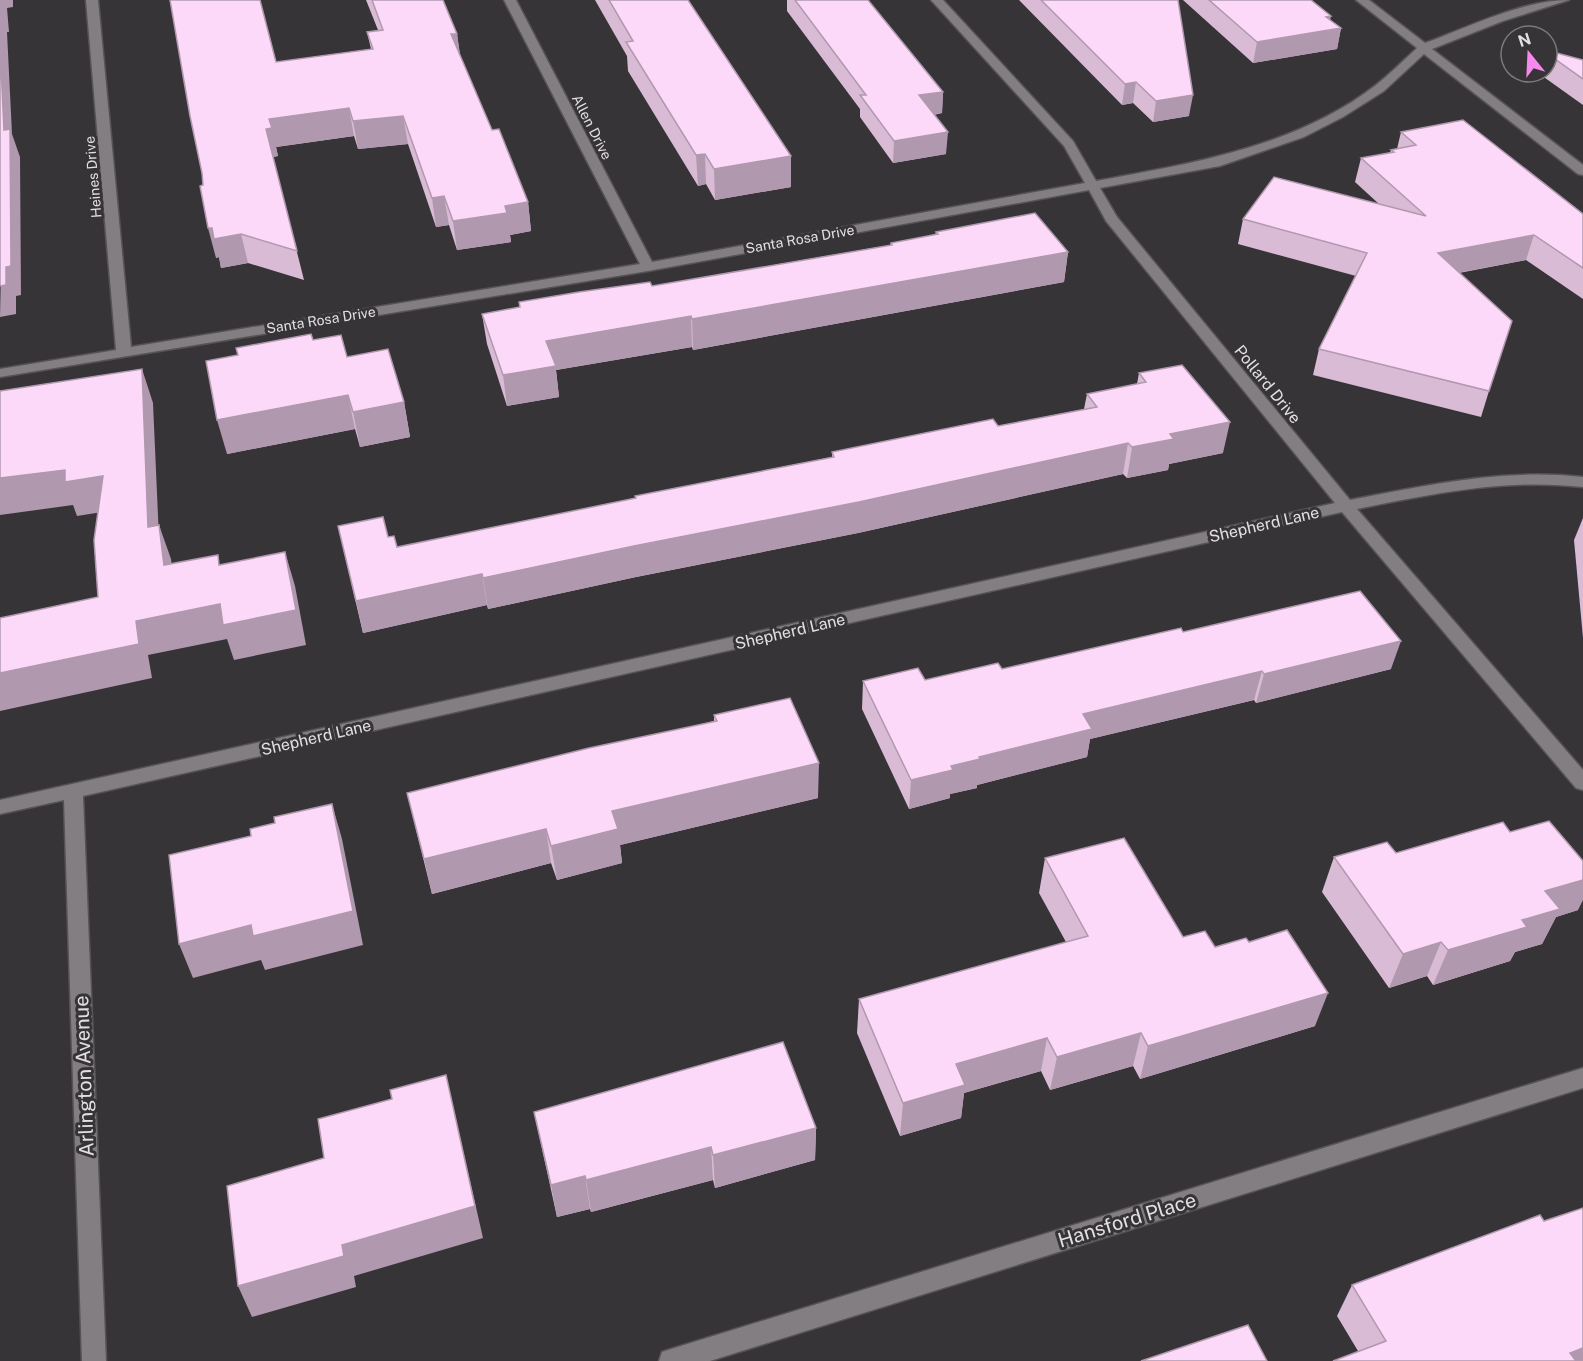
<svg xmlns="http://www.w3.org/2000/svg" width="1583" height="1361" viewBox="0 0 1583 1361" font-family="'Public Sans',sans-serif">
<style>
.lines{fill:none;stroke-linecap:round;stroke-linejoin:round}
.minor-casing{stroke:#565255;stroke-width:3}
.minor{fill:#837e82;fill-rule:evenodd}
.wall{fill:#d9bbd5}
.shaded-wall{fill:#b098ae}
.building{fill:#fcd9f8;stroke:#b098ae;stroke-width:1.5}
.labels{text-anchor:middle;stroke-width:6;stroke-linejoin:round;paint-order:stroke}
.far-street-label{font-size:14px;fill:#e2e0e2;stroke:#373437}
.street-label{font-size:16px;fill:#e2e0e2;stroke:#373437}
.near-street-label{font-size:20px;fill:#e2e0e2;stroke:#373437}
</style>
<rect width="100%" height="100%" fill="#373437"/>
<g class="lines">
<!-- minor casing -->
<g class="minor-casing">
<g id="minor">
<path d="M86,0H98L131,347L640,264L504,0H516L652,262L1085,183L1064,146L931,0H943L1073,141L1096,181C1193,163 1296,147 1376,85C1390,74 1404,60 1417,48L1356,0H1369L1425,43C1469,27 1522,0 1569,0L1503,21L1432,49L1583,165V175L1578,174L1424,54L1384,91L1343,117L1304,137L1220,166L1100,188L1117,217L1350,500C1427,485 1504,468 1583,477V487C1506,478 1432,494 1357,509L1583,770V790L1576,788L1342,512L83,796L106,1361H82L64,800L0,814V800L1335,503L1106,221L1089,190L648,271L0,377V369L116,350Z"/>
<polygon points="1583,1068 1583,1088 710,1361 659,1361 662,1352 671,1349"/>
</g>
</g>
<!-- minor -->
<use href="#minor" class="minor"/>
</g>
<!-- wall -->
<g class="wall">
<polygon points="366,0 443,0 457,34 460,56 492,130 528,202 531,231 510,235 511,242 457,250 449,225 436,227 408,144 358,149 354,136 276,147 278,156 273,157 304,280 248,263 221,268 219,257 216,258 276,62 371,49 367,32 378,30"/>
<polygon points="595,0 688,0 791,156 791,187 715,200 706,184 698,186 628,71 627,56"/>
<polygon points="787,0 868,0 943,92 942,113 934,115 946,154 893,163 860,117 860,109 787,11"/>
<polygon points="1019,0 1178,0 1189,116 1153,122 1133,103 1122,105"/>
<polygon points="1183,0 1311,0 1330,20 1341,28 1337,49 1253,63"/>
<polygon points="1549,51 1583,60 1583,105 1541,75 1542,72 1547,72 1547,57"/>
<polygon points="1401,132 1583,214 1583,299 1526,260 1459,273 1489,391 1481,417 1313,375 1319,349 1356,276 1238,244 1243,219 1379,204 1355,182 1361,158 1390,153 1391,150 1397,149"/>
<polygon points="936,232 1068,252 1064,282 693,350 692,347 556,370 559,397 507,406 487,344 482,314 520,308 519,302 652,286 890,245 891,243 935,235"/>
<polygon points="313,340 347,357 404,402 410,437 360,447 355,429 227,454"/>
<polygon points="1139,373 1223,453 1169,464 1168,470 1127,478 1123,474 858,533 636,577 488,609 487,605 363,633 338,526 388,537 397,547 635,498 635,496 832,457 832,452 998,426 1084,409 1087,394 1137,384"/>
<polygon points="1583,518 1583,638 1574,540"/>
<polygon points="1183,632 1391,669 1256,703 1254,700 1090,739 1087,757 977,785 977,788 950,794 950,798 909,809 862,709 863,681 925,680 1002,669"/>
<polygon points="714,715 818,798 620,845 622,863 557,880 551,863 432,894 407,793 714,721"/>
<polygon points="1396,853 1578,910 1556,917 1542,944 1515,952 1510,961 1433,985 1427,976 1389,988 1322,892 1334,857"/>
<polygon points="1045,858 1183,937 1215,947 1249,942 1315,1026 1140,1079 1133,1066 1050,1090 1041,1071 964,1093 961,1118 900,1136 857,1033 859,999 1066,942 1039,893"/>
<polygon points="534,1112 816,1128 815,1160 715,1188 713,1180 591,1212 590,1209 557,1217 541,1144"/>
<polygon points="1544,1221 1583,1361 1358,1351 1337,1316 1352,1285"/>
</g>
<!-- shaded-wall -->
<g class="shaded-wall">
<polygon points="0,0 13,0 13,7 7,8 9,32 7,32 12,134 20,157 21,295 16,296 16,314 0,317 4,130 0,45"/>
<polygon points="1331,16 1328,31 1341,28 1337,49 1253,63 1257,42 1326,17"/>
<polygon points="451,34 457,34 461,61"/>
<polygon points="1136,82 1133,103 1122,105 1125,84"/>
<polygon points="943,92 942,113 917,117 919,95"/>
<polygon points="1193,95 1189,116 1153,122 1156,101"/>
<polygon points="349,108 354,136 276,147 278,156 272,157 266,129 269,119"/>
<polygon points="403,116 408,144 358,149 353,121"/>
<polygon points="948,132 946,154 893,163 894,141"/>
<polygon points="705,154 706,184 698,186 696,155"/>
<polygon points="791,156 791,187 715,200 714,169"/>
<polygon points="444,196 449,225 436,227 432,198"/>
<polygon points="528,202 531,231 510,235 511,242 457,250 453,221 505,206"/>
<polygon points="208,228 212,228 241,234 248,263 221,268 219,257 216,258"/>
<polygon points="1534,235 1526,260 1430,278 1438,253"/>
<polygon points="1068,252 1064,282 693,350 692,319"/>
<polygon points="691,316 692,347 556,370 559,397 507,406 503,375 546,341"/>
<polygon points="142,369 153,403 160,561 148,527"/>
<polygon points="348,395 355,429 227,454 217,420"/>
<polygon points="404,402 410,437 360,447 353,412"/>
<polygon points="1230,422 1223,453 1169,464 1168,470 1127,478 1132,447 1170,434"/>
<polygon points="1128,443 1123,474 858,533 636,577 488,609 483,578 634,546"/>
<polygon points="65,470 103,476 115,510 77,516 73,505 0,515 0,478"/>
<polygon points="159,525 171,559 176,600 164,565"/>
<polygon points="285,552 295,586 306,645 234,660 227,639 148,655 152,678 0,711 0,673 136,621"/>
<polygon points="482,574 487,605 363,633 356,601"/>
<polygon points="1401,641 1391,669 1256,703 1264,674"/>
<polygon points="1262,671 1254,700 1090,739 1087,757 977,785 977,788 950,794 950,798 909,809 911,780 979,757 1083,714"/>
<polygon points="819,763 818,798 620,845 622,863 557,880 551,846 612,811"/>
<polygon points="332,804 342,839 363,945 265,970 261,960 193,978 179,944"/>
<polygon points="546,829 551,863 432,894 424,859"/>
<polygon points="1583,880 1583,900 1578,910 1556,917 1542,944 1515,952 1510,961 1433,985 1448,950 1522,920 1545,891"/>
<polygon points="1441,942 1427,976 1389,988 1403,954"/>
<polygon points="1328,993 1315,1026 1140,1079 1148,1046"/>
<polygon points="1141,1033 1133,1066 1050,1090 1057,1057"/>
<polygon points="1047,1038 1041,1071 964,1093 961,1118 900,1136 903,1103 956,1064"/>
<polygon points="446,1075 483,1238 354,1276 356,1287 252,1317 238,1286 342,1245"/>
<polygon points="816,1128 815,1160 715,1188 713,1155"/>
<polygon points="711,1147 713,1180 591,1212 586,1180"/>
<polygon points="585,1176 590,1209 557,1217 551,1185"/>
<polygon points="1583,1348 1583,1361 1564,1361 1570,1353"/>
</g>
<!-- building -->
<g class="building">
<polygon points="170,0 260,0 276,62 373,49 367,32 383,30 372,0 443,0 457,34 451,34 492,130 499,129 528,202 505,206 507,213 453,221 444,196 432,198 403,116 353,121 349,108 269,119 272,128 266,129 297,251 241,234 214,239 212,228 208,228 200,186 203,185 202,173 190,116"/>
<polygon points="609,0 688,0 791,156 714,169 705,154 696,155 626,42 633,41"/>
<polygon points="795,0 868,0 943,92 919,95 948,132 894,141 860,95 866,95"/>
<polygon points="1041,0 1178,0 1193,95 1156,101 1136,82 1125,84"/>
<polygon points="1209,0 1311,0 1331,16 1326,17 1341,28 1257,42"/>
<polygon points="0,45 4,130 10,129 11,266 6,267 6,285 0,286"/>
<polygon points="1549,51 1583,60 1583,79 1548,54"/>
<polygon points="1463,120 1583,214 1583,268 1534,235 1438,253 1512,321 1489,391 1319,349 1367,253 1243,219 1274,177 1426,216 1361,158 1394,152 1391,150 1416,145 1401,132"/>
<polygon points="1035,213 1068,252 692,319 691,316 546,341 556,366 503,375 482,314 520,307 519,302 579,292 650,282 652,286 892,245 891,243 938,234 936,232"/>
<polygon points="311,334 313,340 341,335 347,357 388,349 404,402 353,412 348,395 217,420 206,361 238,355 236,348"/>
<polygon points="1182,365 1230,422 1170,434 1174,439 1132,447 1128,443 859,502 634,546 483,578 482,574 356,601 338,526 383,517 388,537 394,536 397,547 636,498 635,496 834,457 832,452 993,419 998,426 1097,407 1087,394 1146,382 1139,373"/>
<polygon points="142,369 148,527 159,525 164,565 218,555 219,565 285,552 296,610 223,625 220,604 136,621 139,644 0,673 0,618 98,597 94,540 103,476 65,482 65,470 0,478 0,391"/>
<polygon points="1360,591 1401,641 1264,674 1262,671 1083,714 1092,729 979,757 980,759 951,766 953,770 911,780 863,681 918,668 925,680 998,663 1002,669 1181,628 1183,632"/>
<polygon points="790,698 819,763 612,811 618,829 551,846 546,829 424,859 407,793 589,748 717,721 714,715"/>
<polygon points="332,804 353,911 253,936 251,925 179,944 169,855 251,836 250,829 275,823 274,817"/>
<polygon points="1549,821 1583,861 1583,880 1545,891 1560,909 1522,920 1527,927 1448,950 1441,942 1403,954 1334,857 1387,842 1396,853 1503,822 1510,832"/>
<polygon points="1124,838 1183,937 1205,931 1215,947 1246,938 1249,942 1287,930 1328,993 1148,1046 1141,1033 1057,1057 1047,1038 956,1064 965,1085 903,1103 859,999 1088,936 1045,858"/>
<polygon points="783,1042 816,1128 713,1155 711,1147 586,1180 585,1176 551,1185 534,1112"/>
<polygon points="446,1075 475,1206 342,1245 344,1256 238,1286 227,1186 324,1158 318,1119 392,1099 390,1090"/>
<polygon points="1583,1208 1583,1348 1570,1353 1576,1361 1333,1361 1386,1341 1352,1285 1540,1215 1544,1221"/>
<polygon points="1248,1325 1267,1361 1141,1361"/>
</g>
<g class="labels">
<!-- far-street labels -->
<g class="far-street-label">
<text transform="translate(592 127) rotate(63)" y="5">Allen Drive</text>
<text transform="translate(93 177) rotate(-95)" y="5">Heines Drive</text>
<text transform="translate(800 239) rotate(-10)" y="5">Santa Rosa Drive</text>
<text transform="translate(321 320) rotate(-9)" y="5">Santa Rosa Drive</text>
</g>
<!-- street labels -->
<g class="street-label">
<text transform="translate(1268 384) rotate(51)" y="6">Pollard Drive</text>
<text transform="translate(1264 524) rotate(-13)" y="6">Shepherd Lane</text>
<text transform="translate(790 631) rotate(-13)" y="6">Shepherd Lane</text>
<text transform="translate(316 737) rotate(-13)" y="6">Shepherd Lane</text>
</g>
<!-- near-street labels -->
<g class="near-street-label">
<text transform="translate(84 1076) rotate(-92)" y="7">Arlington Avenue</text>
<text transform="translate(1127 1220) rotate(-17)" y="7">Hansford Place</text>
</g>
</g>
<!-- north arrow -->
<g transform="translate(1529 54) rotate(342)"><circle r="28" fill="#373437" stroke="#7b797b" stroke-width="1.5"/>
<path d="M0-4.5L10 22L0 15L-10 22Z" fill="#f689ed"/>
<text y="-9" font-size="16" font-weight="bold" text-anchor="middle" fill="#e2e0e2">N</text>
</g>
</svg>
